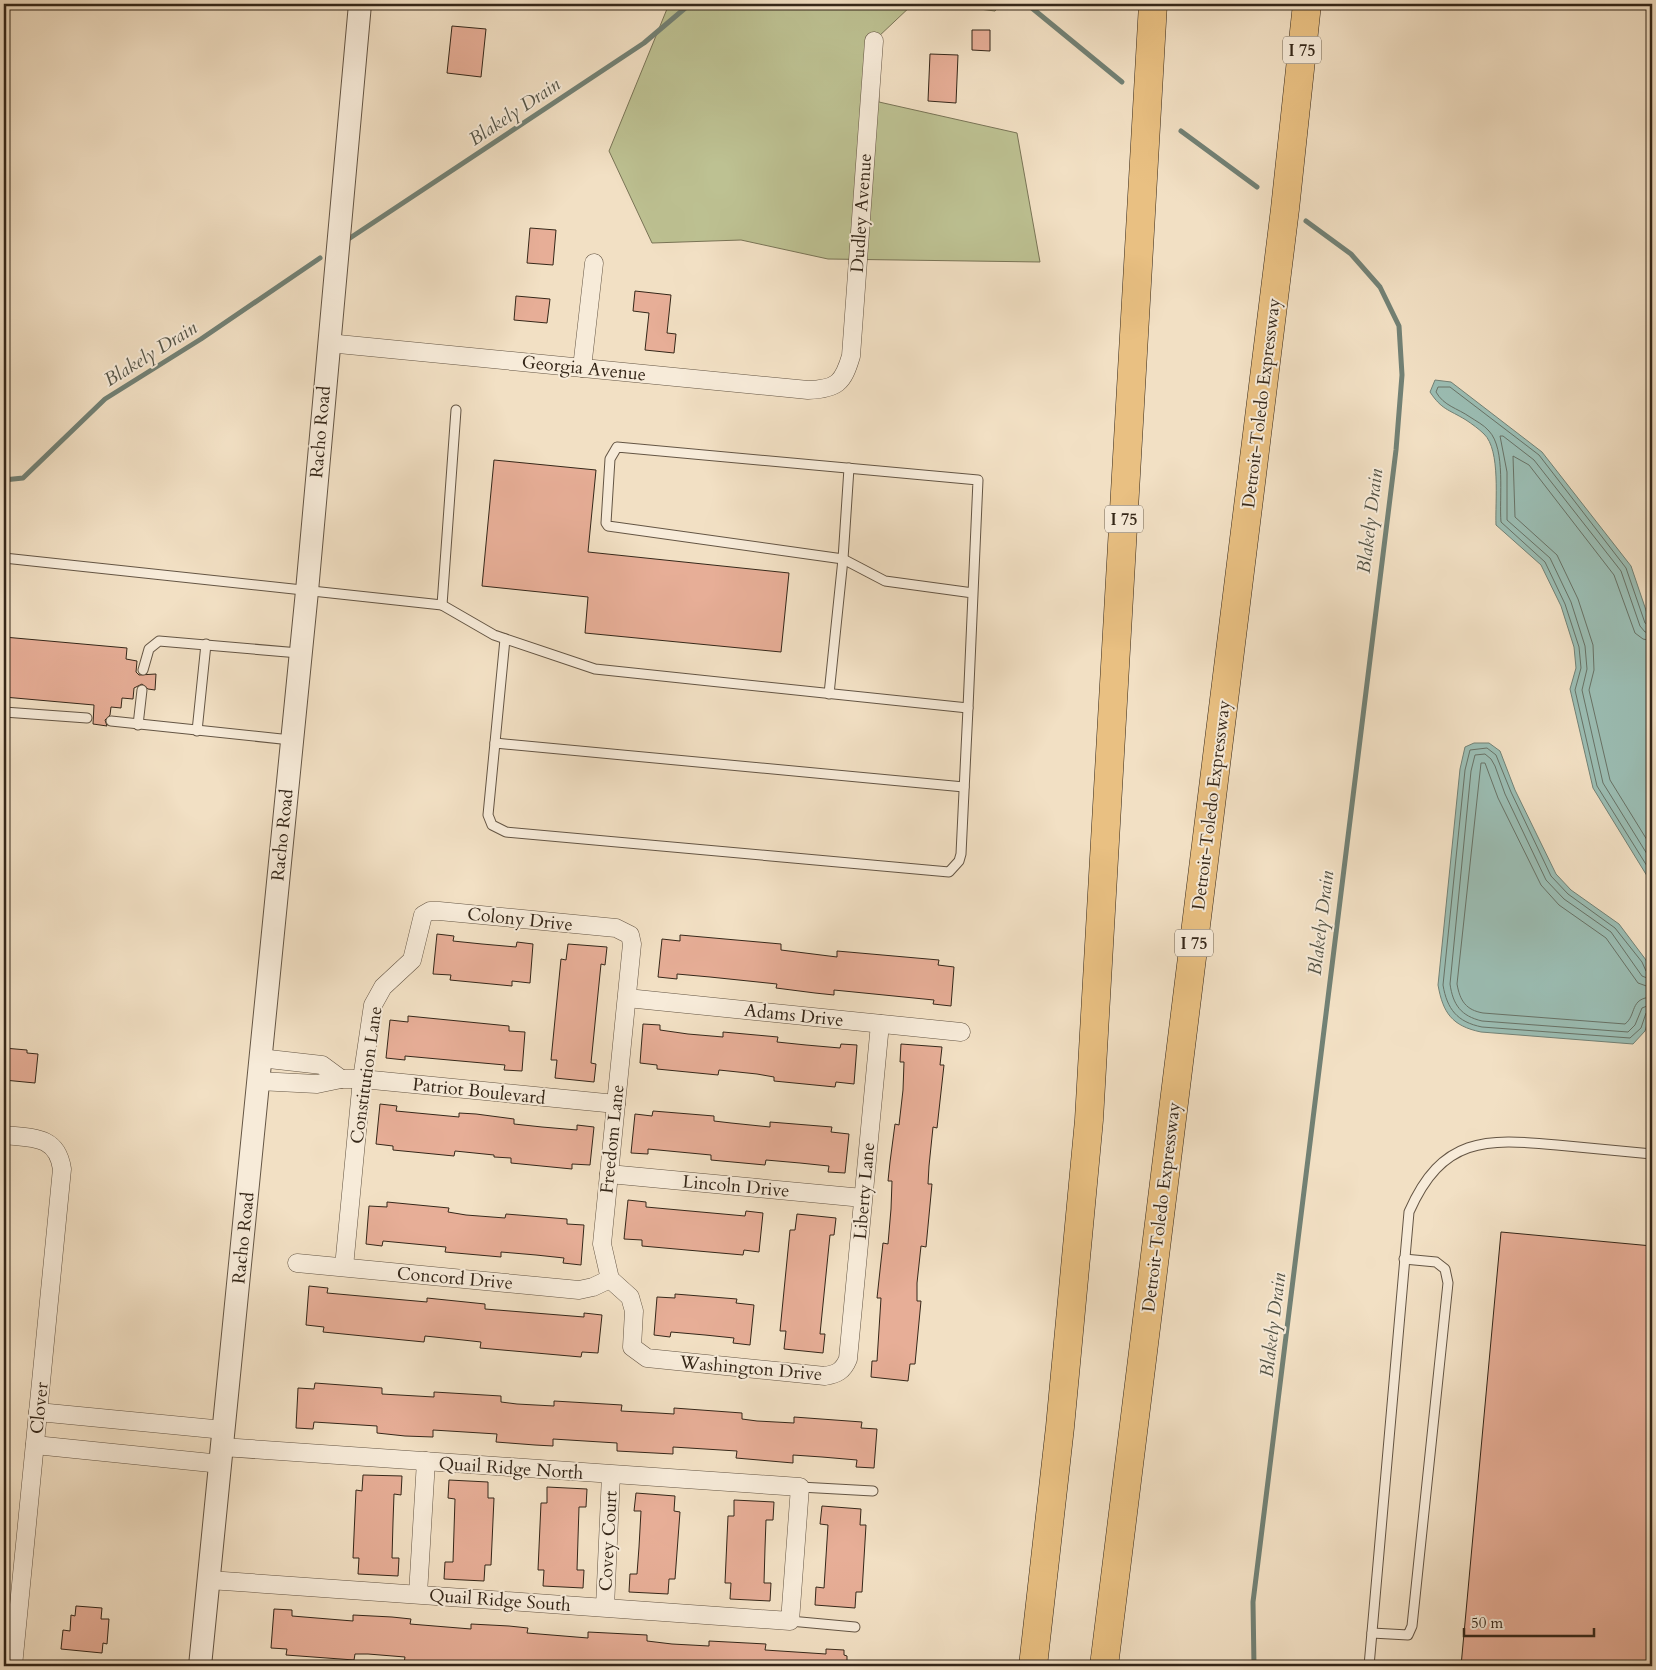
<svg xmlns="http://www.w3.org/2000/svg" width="1656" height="1670" viewBox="0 0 1656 1670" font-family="Cardo,serif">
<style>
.green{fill:#bdc192;stroke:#797456}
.water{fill:#9bbdb3;stroke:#728175}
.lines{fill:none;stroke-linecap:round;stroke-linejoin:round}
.shore{stroke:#687266;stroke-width:1}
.stream{stroke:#728175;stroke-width:5}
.building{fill:#e7ae97;stroke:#352719}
.service-casing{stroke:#645544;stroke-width:11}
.minor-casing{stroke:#645544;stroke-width:19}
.tertiary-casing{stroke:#645544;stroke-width:24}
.motorway-casing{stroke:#352719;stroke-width:29}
.service{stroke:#f7ebd9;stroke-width:9}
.minor{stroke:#f7ebd9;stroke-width:18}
.tertiary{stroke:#f7ebd9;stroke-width:22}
.motorway{stroke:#e9c082;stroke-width:28}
.labels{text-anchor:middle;stroke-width:4;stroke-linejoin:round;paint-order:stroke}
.shield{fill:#f7ebd9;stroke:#6f6253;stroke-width:1}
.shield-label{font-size:16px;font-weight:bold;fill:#352719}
.street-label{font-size:18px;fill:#352719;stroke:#f7ebd9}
.water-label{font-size:19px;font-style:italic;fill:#545447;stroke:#f7ebd9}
</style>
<rect width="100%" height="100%" fill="#f2e0c4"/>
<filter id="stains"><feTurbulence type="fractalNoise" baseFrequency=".004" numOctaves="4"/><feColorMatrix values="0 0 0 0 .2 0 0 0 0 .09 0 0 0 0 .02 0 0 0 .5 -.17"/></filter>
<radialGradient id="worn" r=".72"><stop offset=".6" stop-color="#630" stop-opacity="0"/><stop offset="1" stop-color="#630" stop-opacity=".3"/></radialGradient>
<!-- green -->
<g class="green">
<polygon points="669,4 913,4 877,38 879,102 1017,133 1040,262 828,259 741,240 652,243 609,151"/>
<polygon points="963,4 1001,4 995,11 964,7"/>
</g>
<!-- water -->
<g class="water">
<path d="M1435,380L1451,382L1542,452L1631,566L1652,628V884L1593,788L1570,689L1576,668L1574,647L1561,606L1541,565L1496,525C1495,502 1501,450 1484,434C1479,429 1472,424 1466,420C1448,409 1442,410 1430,392Z"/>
<path d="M1474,743H1489L1500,751L1515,790L1556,874L1571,890L1619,924L1646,960L1652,974V1008L1645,1031L1633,1044L1481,1032C1452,1026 1443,1013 1438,985L1460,769L1465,747Z"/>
</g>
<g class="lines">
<!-- shore -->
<g class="shore">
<path d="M1652,627L1645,623L1626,568L1539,455L1450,387H1438L1436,392C1444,406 1457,408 1470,417C1476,421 1484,425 1489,431C1506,449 1499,498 1501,522L1545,562L1565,604L1579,647L1581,668L1575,690L1597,786L1652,874"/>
<polyline points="1652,633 1645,632 1640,626 1621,571 1534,460 1503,436 1500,436 1507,472 1507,520 1550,558 1571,602 1585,646 1587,669 1582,690 1603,783 1652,862"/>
<polyline points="1652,641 1643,639 1635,633 1614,575 1529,465 1513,456 1515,517 1557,555 1578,599 1593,645 1594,670 1589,690 1610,780 1652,848"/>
<path d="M1652,974L1646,971L1642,962L1615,928L1568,894L1551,876L1511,792L1496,755L1487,748L1470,750L1465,770L1443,985C1447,1009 1457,1022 1482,1027L1630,1038L1641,1028L1646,1013L1652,1010"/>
<path d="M1652,980L1642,976L1611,932L1564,899L1546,880L1505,794L1495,766L1491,759L1485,754L1475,755L1471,771L1450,984C1453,1005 1461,1016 1482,1021L1628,1032L1635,1025L1642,1008L1652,1004"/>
<path d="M1652,988L1638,983L1606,938L1559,905L1541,885L1498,798L1485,763H1481L1457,984C1460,1001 1466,1010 1483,1013L1625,1024C1637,1015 1629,998 1652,997"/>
</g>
<!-- stream -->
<g class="stream">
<polyline points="1027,4 1122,82"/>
<polyline points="1181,131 1257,187"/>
<polyline points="350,238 644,43 690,4"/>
<polyline points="4,480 23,478 105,399 201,339 320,258"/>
<polyline points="1254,1666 1253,1602 1396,450 1402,375 1399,326 1380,287 1351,254 1306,221"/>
</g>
</g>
<!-- building -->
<g class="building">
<polygon points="452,26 486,29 481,77 447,73"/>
<polygon points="972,30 990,30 990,51 972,50"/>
<polygon points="930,54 958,55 956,103 928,101"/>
<polygon points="530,228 556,230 553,265 527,263"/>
<polygon points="635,291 671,295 667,333 676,334 674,353 645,350 649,313 633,311"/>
<polygon points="516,296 550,299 547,323 514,320"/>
<polygon points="494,460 596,470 588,552 789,573 781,652 585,633 588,597 482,586"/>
<polygon points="4,637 127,648 126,659 137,661 136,672 139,675 156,674 155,690 148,689 142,684 134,688 133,699 122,698 121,708 111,707 110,715 105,720 107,726 93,724 94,705 4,697"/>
<polygon points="437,934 454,936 453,941 482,944 516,947 517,942 533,944 530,983 512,981 512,986 450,980 451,975 433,974"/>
<polygon points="680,935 781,944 781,950 837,957 837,951 939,960 938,965 954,967 951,1006 933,1004 934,1000 834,990 834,995 815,993 776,988 777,984 710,977 677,974 677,979 658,977 662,939 680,941"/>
<polygon points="568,944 607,947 605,965 601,964 591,1063 596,1064 594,1082 555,1078 557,1060 551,1060 561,959 566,960"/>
<polygon points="408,1016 509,1026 509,1031 525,1032 522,1071 504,1070 505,1065 438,1059 405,1056 405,1060 386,1058 390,1020 408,1022"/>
<polygon points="643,1024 660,1025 660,1030 688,1034 723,1037 723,1032 778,1037 777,1042 806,1045 840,1048 841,1044 857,1045 854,1084 836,1082 835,1087 774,1081 774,1077 757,1074 719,1070 718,1075 657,1069 657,1065 640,1063"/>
<polygon points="901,1044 942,1047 940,1065 944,1065 937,1128 933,1127 929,1166 928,1184 932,1184 926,1247 921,1246 917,1283 917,1301 921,1301 915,1364 910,1364 908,1381 871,1377 872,1361 877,1361 881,1298 877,1298 883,1243 888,1244 891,1209 892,1181 888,1181 890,1162 895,1124 899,1125 903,1090 904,1062 900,1062"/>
<polygon points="4,1048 27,1050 27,1053 38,1054 35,1083 4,1080"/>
<polygon points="380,1104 397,1106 396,1111 459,1117 459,1113 476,1114 514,1119 514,1124 542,1127 577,1130 577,1125 594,1127 590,1165 572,1164 572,1169 511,1163 511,1158 494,1157 494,1155 455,1151 454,1156 393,1150 393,1146 376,1144"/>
<polygon points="653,1111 714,1116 714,1121 731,1123 770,1127 770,1122 832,1127 831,1132 849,1134 845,1173 828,1172 829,1166 800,1163 766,1160 765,1165 711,1160 711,1155 648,1149 648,1154 631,1153 635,1114 652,1116"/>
<polygon points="628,1200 646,1202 646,1207 745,1216 746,1211 763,1213 759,1252 744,1250 743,1255 642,1246 642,1240 624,1239"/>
<polygon points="387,1202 449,1208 448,1212 466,1215 505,1218 506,1214 567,1219 567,1224 584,1225 581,1265 563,1263 564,1258 536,1255 501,1252 501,1257 445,1252 446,1247 383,1241 382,1246 366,1244 369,1206 387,1207"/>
<polygon points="797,1214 836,1218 834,1235 830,1235 820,1334 825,1334 823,1353 784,1349 786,1331 780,1331 790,1230 795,1230"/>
<polygon points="1501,1232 1652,1246 1652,1666 1461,1666"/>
<polygon points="309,1286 328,1288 327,1293 427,1302 427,1298 485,1304 485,1309 584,1317 584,1313 602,1315 598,1353 582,1352 581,1357 480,1348 481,1342 463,1340 425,1336 424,1342 323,1332 324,1327 306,1325"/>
<polygon points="675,1294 737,1299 736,1303 754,1305 750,1345 733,1343 734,1338 705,1335 671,1332 670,1337 654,1335 657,1297 675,1298"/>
<polygon points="315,1383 382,1388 382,1394 434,1397 434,1392 501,1396 501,1402 517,1404 554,1406 554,1401 622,1405 621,1411 658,1413 674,1414 674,1408 742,1413 742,1419 757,1421 794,1423 794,1417 862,1422 861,1428 877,1429 874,1468 856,1467 857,1460 822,1457 793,1455 793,1463 736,1458 737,1451 673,1447 673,1454 617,1451 617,1443 553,1439 553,1446 535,1445 496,1442 497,1434 433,1430 433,1437 405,1436 377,1433 377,1426 314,1422 313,1429 296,1428 298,1388 314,1389"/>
<polygon points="363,1475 402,1476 401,1495 394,1494 393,1522 392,1558 399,1558 398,1576 358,1574 359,1558 353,1558 356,1490 362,1491"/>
<polygon points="449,1480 488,1482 488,1498 494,1498 491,1565 485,1565 484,1581 444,1579 445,1562 453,1562 455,1499 448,1498"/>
<polygon points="547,1487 587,1489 586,1507 579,1507 577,1570 584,1570 583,1588 543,1586 544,1570 538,1570 541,1503 547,1503"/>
<polygon points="636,1493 675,1496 674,1511 680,1512 675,1579 669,1579 668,1594 629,1592 630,1574 637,1574 639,1547 641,1511 634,1511"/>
<polygon points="734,1500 774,1502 773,1520 766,1520 765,1548 764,1583 771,1583 770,1601 730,1599 731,1583 725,1583 728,1516 734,1516"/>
<polygon points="822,1506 861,1509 860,1525 866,1525 862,1592 856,1592 855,1608 815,1605 816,1587 824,1588 828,1525 820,1524"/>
<polygon points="76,1606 102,1608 101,1619 109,1619 107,1644 103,1643 102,1653 61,1649 63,1630 70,1631 71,1615 75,1616"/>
<polygon points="274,1609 292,1610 292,1616 353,1621 353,1615 392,1617 411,1619 410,1624 471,1629 471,1624 509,1626 528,1628 527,1633 588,1638 588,1632 647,1635 647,1641 672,1644 709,1646 709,1641 766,1644 765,1650 826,1654 826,1649 844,1650 844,1655 847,1656 847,1666 526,1666 473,1662 472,1666 447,1666 404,1663 405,1657 368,1654 355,1654 354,1660 286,1655 287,1649 271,1648"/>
</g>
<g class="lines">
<!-- service casing -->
<g class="service-casing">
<g id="service">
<polyline points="4,558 442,605 456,410"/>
<polyline points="442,605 494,635 595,669 968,708 978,480 617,447 610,459 606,523 608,526 843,559 885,581 973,593"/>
<polyline points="505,639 488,815 492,825 506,832 949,872 959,861 961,854 968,708"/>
<polyline points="143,670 149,649 159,641 299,653"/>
<polyline points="829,694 843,559 849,468"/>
<polyline points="4,712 87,718"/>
<polyline points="111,721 291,740"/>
<polyline points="138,725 142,690"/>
<polyline points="197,731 206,644"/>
<polyline points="495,743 964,787"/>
<polyline points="800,1487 873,1491"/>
<polyline points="790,1621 855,1627"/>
<polyline points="1372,1633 1408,1635 1412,1626 1448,1283 1445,1269 1436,1262 1404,1259"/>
<path d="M1369,1666L1409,1212C1442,1137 1485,1138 1557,1145C1589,1148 1620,1151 1652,1154"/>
</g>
</g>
<!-- minor casing -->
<g class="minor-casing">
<g id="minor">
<path d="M328,343L808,390C837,389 843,383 851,356L874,41"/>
<polyline points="582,368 594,263"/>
<polyline points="627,998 961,1032"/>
<polyline points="260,1058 322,1065 341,1079"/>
<polyline points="258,1081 317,1084 341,1079 362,1079 616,1104"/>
<path d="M4,1135C32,1138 57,1135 62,1169L13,1666"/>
<polyline points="609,1174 863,1198"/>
<polyline points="297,1263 579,1290 593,1287 610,1279"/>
<path d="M344,1267L362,1079L373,1005L383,987L412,960L423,915L430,911H439L616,928L630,935L632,944L602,1244L610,1279L630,1297L634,1311L632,1347L647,1358L825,1376C837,1374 843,1371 848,1359L880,1024"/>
<polyline points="38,1412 224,1430"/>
<polyline points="35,1445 221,1464"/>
<polyline points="209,1580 790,1621 800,1487 222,1447"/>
<polyline points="418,1594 426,1461"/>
<polyline points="605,1607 611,1475"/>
</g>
</g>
<!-- tertiary casing -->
<g class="tertiary-casing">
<polyline id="tertiary" points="200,1666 307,591 360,4"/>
</g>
<!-- motorway casing -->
<g class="motorway-casing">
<g id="motorway">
<polyline points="1033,1666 1060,1427 1089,1120 1153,4"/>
<polyline points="1104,1666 1285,209 1307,4"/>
</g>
</g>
<!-- service -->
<use href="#service" class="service"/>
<!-- minor -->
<use href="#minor" class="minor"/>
<!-- tertiary -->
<use href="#tertiary" class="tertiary"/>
<!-- motorway -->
<use href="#motorway" class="motorway"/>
</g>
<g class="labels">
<!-- shield labels -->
<g class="shield">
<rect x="1283" y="36.5" width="38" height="27" rx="4"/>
<rect x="1105" y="505.5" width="38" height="27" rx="4"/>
<rect x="1175" y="929.5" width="38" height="27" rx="4"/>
</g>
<g class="shield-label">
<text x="1302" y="56">I 75</text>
<text x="1124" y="525">I 75</text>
<text x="1194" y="949">I 75</text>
</g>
<!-- street labels -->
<g class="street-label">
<text transform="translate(861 213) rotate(-86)" y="6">Dudley Avenue</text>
<text transform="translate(584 368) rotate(6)" y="6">Georgia Avenue</text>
<text transform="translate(1261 403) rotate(-83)" y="6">Detroit-Toledo Expressway</text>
<text transform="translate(320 432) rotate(-85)" y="6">Racho Road</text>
<text transform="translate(1211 805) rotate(-83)" y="6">Detroit-Toledo Expressway</text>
<text transform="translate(282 835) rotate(-84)" y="6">Racho Road</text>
<text transform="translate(520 919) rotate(6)" y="6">Colony Drive</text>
<text transform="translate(794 1015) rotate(6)" y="6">Adams Drive</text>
<text transform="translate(366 1075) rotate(-82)" y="6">Constitution Lane</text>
<text transform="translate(479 1091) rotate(6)" y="6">Patriot Boulevard</text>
<text transform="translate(612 1139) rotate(-84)" y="6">Freedom Lane</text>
<text transform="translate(736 1186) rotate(5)" y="6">Lincoln Drive</text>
<text transform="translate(864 1191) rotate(-85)" y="6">Liberty Lane</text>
<text transform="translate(1161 1207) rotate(-83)" y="6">Detroit-Toledo Expressway</text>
<text transform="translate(243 1238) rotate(-84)" y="6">Racho Road</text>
<text transform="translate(455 1278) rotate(5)" y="6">Concord Drive</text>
<text transform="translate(751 1368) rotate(5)" y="6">Washington Drive</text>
<text transform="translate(39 1408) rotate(-84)" y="6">Clover</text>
<text transform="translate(511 1468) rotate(4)" y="6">Quail Ridge North</text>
<text transform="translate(608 1541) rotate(-87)" y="6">Covey Court</text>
<text transform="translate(500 1600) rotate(4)" y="6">Quail Ridge South</text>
</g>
<!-- water labels -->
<g class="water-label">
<text transform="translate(514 111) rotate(-34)" y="7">Blakely Drain</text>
<text transform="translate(150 353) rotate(-32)" y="7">Blakely Drain</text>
<text transform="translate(1369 521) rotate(-83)" y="7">Blakely Drain</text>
<text transform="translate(1320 923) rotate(-83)" y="7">Blakely Drain</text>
<text transform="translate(1272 1325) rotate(-83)" y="7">Blakely Drain</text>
</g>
</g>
<!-- margin -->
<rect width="1656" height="1670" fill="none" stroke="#f2e0c4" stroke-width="20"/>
<rect x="5" y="5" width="1646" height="1660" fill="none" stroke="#352719" stroke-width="2.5"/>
<rect x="10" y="10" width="1636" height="1650" fill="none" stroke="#352719"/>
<!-- scale -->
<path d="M1464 1628v8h130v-8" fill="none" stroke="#352719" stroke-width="2.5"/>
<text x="1471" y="1628" font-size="15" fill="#352719" stroke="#f7ebd9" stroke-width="4" paint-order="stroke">50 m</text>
<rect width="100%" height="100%" filter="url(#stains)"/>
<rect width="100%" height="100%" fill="url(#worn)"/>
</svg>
